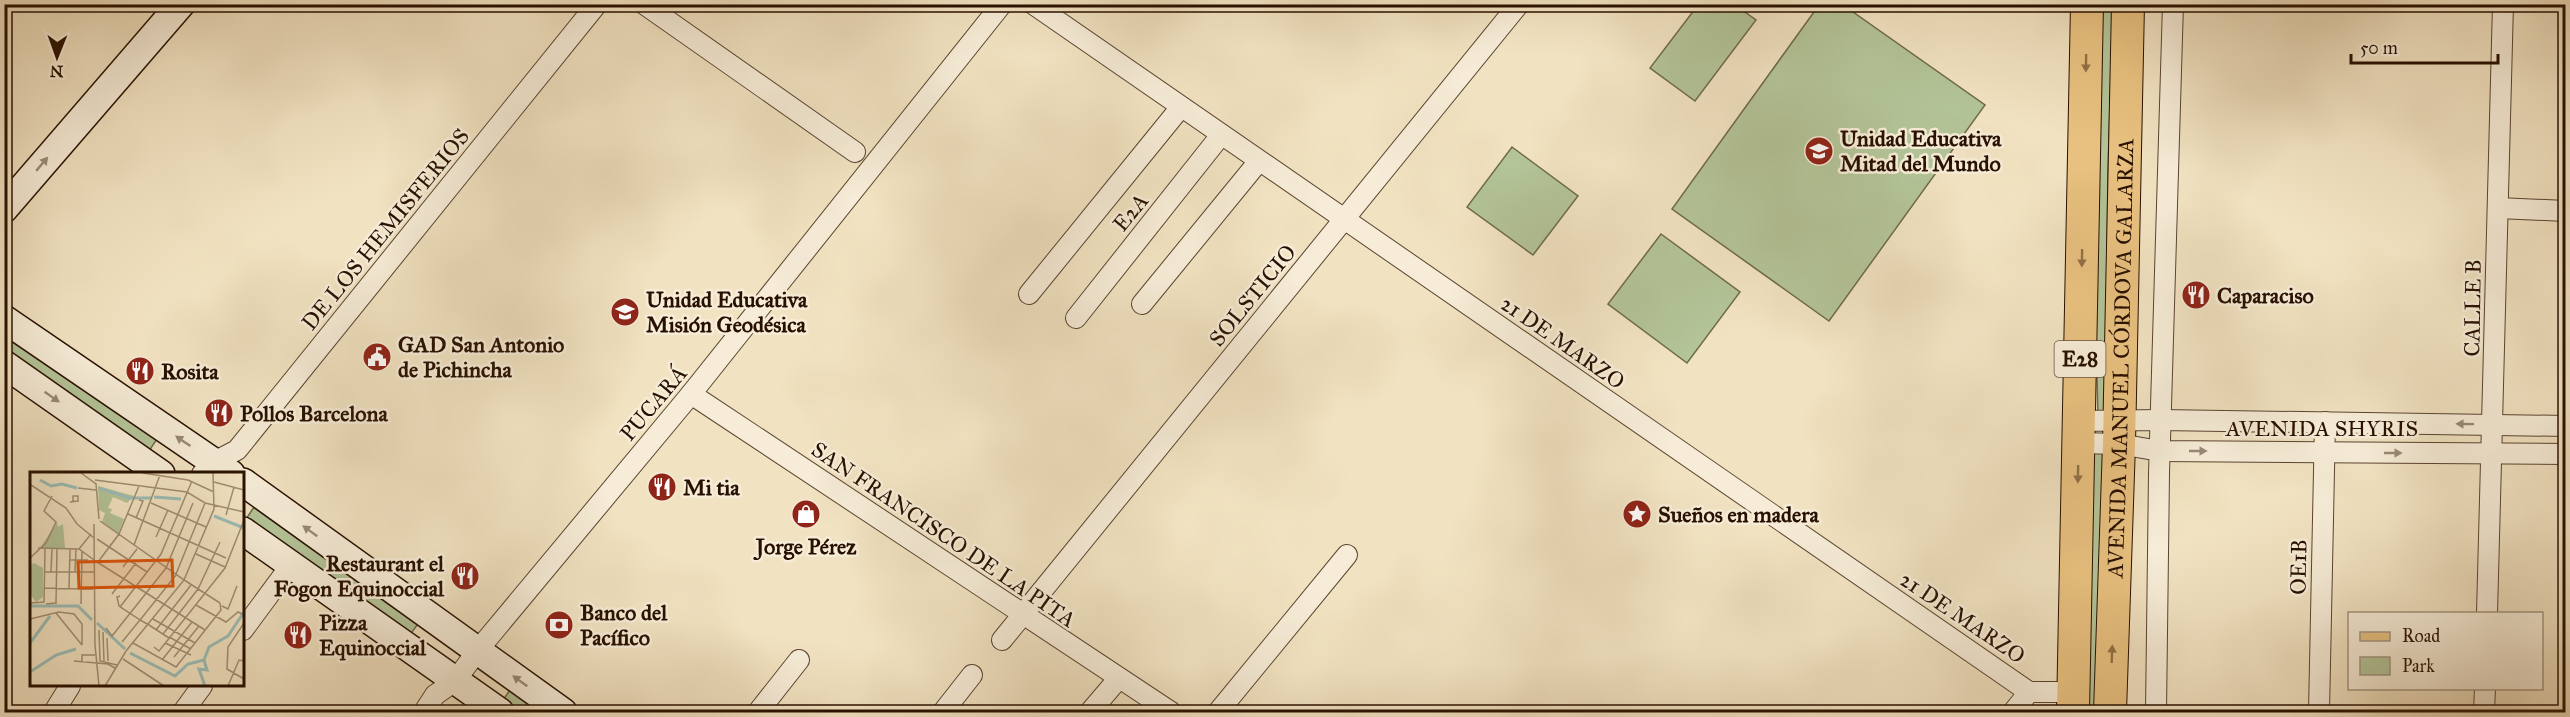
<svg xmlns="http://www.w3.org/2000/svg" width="2570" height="717" viewBox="0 0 2570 717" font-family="'IM FELL Great Primer',serif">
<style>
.green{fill:#b3c498;stroke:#6e6a4c;stroke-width:1.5}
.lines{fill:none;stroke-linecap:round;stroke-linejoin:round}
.minor-casing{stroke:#5a4430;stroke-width:22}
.secondary-casing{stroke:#281000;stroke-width:30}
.primary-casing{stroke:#281000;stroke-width:34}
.minor{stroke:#f6ecd7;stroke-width:20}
.secondary{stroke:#f6ecd7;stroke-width:27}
.primary{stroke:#e8c180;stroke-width:32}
.oneway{fill:#927146}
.oneway2{fill:#998976}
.labels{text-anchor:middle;stroke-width:5;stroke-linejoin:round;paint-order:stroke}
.shield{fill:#f6ecd7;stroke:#665240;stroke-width:1.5}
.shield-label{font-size:21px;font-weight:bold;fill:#281000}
.poi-label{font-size:22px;font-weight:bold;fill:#281000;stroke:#f6ecd7;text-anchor:start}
.street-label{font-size:22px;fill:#281000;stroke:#f6ecd7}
.inset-river{fill:none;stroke:#9bbdb7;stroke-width:3}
.inset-road{fill:none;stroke:#a18e74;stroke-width:1.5}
.view{fill:#de550b;fill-opacity:0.15;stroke:#de550b;stroke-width:3}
.inset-edge{fill:none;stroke:#281000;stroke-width:3}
</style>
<rect width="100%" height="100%" fill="#f1e2c1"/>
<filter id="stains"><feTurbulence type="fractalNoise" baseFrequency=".00333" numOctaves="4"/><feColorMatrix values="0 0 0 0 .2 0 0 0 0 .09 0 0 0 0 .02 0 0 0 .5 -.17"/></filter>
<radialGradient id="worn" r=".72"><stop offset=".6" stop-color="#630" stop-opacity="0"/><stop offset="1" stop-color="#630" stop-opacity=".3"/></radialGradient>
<!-- green -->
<g class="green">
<polygon points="1698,5 1735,5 1756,20 1695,101 1650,68"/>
<polygon points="1819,5 1843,5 1985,105 1829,321 1672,209"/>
<polygon points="2096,5 2113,5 2108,169 2105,418 2098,418 2097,377 2092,367"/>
<polygon points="1512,147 1578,196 1533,255 1467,207"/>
<polygon points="1661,234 1740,292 1687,363 1608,304"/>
<polygon points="4,333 157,439 149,451 5,351"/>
<polygon points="2090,451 2104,451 2101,712 2084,712"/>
<polygon points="254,507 418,624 409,636 246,519"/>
<polygon points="512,687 547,712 520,712 503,700"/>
</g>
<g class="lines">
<!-- minor casing -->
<g class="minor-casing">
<g id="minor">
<polyline points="644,4 855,152"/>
<polyline points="1033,4 2029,692 2074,692"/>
<polyline points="2498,208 2566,211"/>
<polyline points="1029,294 1181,107"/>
<polyline points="1142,304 1259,161"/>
<polyline points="1076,318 1221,135"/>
<polyline points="691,394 1171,712"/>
<polyline points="2078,421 2161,420 2566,426"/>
<polyline points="2079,443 2119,444 2160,451 2566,454"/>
<polyline points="202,474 214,462 237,450 597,4"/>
<polyline points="2487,614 2503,4"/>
<polyline points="243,630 291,565"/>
<polyline points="1002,640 1519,4"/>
<polyline points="54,712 70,686"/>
<polyline points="183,712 202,686"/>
<polyline points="424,712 435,695 455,681 478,650 691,394 1002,4"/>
<polyline points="758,712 799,660"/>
<polyline points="943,712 972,675"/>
<polyline points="1090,712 1119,678"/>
<polyline points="1218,712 1347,555"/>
<polyline points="2013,712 2029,692"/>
<polyline points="2156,712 2159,473 2173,4"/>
<polyline points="2319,712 2325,422"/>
<polyline points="2484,712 2485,688"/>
</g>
</g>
<!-- secondary casing -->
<g class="secondary-casing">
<g id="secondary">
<polyline points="4,209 181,4"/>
<polyline points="4,319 231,474"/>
<polyline points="4,364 161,474"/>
<polyline points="243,482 563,712"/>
<polyline points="243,531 500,712"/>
</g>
</g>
<!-- primary casing -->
<g class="primary-casing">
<g id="primary">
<polyline points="2073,712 2087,4"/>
<path id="s1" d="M2110,712L2119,444L2128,4"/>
</g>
</g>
<!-- minor -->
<use href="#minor" class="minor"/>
<!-- secondary -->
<use href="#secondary" class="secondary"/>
<!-- primary -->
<use href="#primary" class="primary"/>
</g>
<!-- one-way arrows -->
<defs><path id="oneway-solid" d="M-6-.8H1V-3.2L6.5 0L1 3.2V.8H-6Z" transform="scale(1.5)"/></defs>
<g class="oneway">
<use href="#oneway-solid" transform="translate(2086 63) rotate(91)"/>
<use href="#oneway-solid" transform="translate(2082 258) rotate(91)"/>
<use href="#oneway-solid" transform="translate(2078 474) rotate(91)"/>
<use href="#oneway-solid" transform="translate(2112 654) rotate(-88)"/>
</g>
<g class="oneway2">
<use href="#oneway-solid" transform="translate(42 164) rotate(-50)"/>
<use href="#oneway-solid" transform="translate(52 397) rotate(35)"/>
<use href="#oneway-solid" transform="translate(2465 424) rotate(-179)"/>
<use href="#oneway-solid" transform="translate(183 441) rotate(-146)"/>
<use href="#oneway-solid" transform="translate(2198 451)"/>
<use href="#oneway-solid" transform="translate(2393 453)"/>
<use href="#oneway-solid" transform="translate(310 531) rotate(-144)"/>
<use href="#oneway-solid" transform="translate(520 681) rotate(-144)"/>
</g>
<!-- icons -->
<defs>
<g id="university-disc" transform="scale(1.5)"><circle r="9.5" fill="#8f2418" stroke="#f6ecd7"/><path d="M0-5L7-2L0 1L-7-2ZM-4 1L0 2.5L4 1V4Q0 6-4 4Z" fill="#fff"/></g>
<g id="restaurant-disc" transform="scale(1.5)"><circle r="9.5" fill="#8f2418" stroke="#f6ecd7"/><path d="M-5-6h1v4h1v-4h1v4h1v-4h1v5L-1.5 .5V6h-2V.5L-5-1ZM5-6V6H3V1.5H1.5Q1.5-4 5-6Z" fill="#fff"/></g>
<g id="school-disc" transform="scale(1.5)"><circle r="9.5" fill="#8f2418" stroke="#f6ecd7"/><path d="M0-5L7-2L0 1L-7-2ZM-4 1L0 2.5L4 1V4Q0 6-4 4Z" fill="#fff"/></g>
<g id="civic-disc" transform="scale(1.5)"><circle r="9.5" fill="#8f2418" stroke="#f6ecd7"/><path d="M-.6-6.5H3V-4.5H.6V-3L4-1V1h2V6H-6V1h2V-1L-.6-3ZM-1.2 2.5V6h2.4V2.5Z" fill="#fff"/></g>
<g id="shop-disc" transform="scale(1.5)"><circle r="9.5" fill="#8f2418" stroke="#f6ecd7"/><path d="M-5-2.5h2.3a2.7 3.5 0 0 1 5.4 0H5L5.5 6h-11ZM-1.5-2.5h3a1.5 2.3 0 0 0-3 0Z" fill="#fff"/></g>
<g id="sight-disc" transform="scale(1.5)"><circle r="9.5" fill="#8f2418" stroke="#f6ecd7"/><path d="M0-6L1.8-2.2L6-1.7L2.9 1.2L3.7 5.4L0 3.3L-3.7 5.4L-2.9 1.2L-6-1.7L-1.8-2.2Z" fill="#fff"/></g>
<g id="bank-disc" transform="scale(1.5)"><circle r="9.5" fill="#8f2418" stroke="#f6ecd7"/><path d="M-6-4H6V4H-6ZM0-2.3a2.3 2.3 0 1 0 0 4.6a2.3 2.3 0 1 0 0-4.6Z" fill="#fff"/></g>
</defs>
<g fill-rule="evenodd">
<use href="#university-disc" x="1819" y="151"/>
<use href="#restaurant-disc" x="2196" y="295"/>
<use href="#school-disc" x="625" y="312"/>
<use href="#civic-disc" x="377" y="357"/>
<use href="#restaurant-disc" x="140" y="371"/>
<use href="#restaurant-disc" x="219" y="413"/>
<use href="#restaurant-disc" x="662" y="487"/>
<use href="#shop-disc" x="806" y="514"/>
<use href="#sight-disc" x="1637" y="514"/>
<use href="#restaurant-disc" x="465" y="576"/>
<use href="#bank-disc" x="559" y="625"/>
<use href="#restaurant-disc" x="298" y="635"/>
</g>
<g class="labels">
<!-- shield labels -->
<rect class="shield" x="2054.5" y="341" width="51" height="36" rx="4.5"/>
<g class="shield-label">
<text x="2080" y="366">E28</text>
</g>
<!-- poi labels -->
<g class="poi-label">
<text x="1840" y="146">Unidad Educativa<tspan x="1840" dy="25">Mitad del Mundo</tspan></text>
<text x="2217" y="303">Caparaciso</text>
<text x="646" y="307">Unidad Educativa<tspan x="646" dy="25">Misión Geodésica</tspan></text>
<text x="398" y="352">GAD San Antonio<tspan x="398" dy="25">de Pichincha</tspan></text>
<text x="161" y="379">Rosita</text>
<text x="240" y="421">Pollos Barcelona</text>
<text x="683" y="495">Mi tia</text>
<text x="1658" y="522">Sueños en madera</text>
<text x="806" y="554" text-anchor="middle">Jorge Pérez</text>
<text x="444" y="571" text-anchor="end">Restaurant el<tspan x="444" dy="25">Fogon Equinoccial</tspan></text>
<text x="580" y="620">Banco del<tspan x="580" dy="25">Pacífico</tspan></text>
<text x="319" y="630">Pizza<tspan x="319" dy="25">Equinoccial</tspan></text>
</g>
<!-- street labels -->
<g class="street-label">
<text transform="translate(1130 212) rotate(-51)" y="8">E2A</text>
<text transform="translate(385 229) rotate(-51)" y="8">DE LOS HEMISFERIOS</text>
<text transform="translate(1252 295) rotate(-51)" y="8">SOLSTICIO</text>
<text transform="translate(2472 308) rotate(-89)" y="8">CALLE B</text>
<text transform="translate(1563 342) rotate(35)" y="8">21 DE MARZO</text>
<text dy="8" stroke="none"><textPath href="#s1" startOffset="354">AVENIDA MANUEL CÓRDOVA GALARZA</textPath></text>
<text transform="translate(653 403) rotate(-50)" y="8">PUCARÁ</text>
<text x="2322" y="436">AVENIDA SHYRIS</text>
<text transform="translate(944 534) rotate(34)" y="8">SAN FRANCISCO DE LA PITA</text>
<text transform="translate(2298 567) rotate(-89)" y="8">OE1B</text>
<text transform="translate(1963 617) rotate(34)" y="8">21 DE MARZO</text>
</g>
</g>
<!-- overview -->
<g transform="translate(30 472)">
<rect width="214" height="214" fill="#f1e2c1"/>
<path d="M68,14L104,24L97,31L83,25L78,36L82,37L80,41L94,47L88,62L72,50L75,41L69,38ZM27,50L28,55L33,52L35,76H10ZM4,91L13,96V125L6,130L0,122V94Z" fill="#b3c498"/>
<path class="inset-river" d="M10,8L21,14L32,12L47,16M69,16L100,26H121M124,25L151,27M184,44L214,56M0,134H48L62,148M67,151L95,177M0,171L20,144M100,181L145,204L158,192L174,188M0,200L26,183L46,177M175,214L169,197L177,198L174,188L179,175L198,164L214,140"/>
<path class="inset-road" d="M51,1L66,12L69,47M113,1L158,8L184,20M183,1L184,37L154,108L190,131M65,8L157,20L175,31L214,40M184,10L214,18M1,13L36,36L47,52L64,66M48,16L66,18M40,30L48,29V24H43V29M121,31L176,55M98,42L196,86M196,43L204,15M106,46L113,29L109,28M70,49L154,108L96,179L75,214M64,52L65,173L69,214M126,65L138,38M67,67L117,100M104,73L130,3M8,76L49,77L64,88M49,77L61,62M166,82L195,95M0,86L16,71L26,50L14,39L22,24M39,88H58M67,90L175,158M68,90L89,62L109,14M93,95L107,77M15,100H65M21,100L22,77M45,100L46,77M146,102L175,31M14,116L63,117M39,117L40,77M82,122L106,91M90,124L87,125L89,134L110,148L92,170M0,131L14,130L15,77M16,132L26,131L27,77M51,132L52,79M166,133L196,150L208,140L214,143M192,134L198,137L207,114M90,135L131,82L162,9M26,141L52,173M0,147L29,140L44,142L52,152V173M123,147L165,171M214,151L198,175L197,197L214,207M119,153L139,166M119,153L110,148L146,103M76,156L82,164L136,96L163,31M69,158L70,189L87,193M126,158L161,113M73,160L74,189M133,162L168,117L190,70M139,165L161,177M77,166L78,189M103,171L146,195L191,138L190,131M135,171L161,183M124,175L129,179L195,96L214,48M144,185L169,154M93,187L134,214M132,188L162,150M44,189L78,192L85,196M52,191V183H65M198,214L209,188L214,189"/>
<path class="view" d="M142,88L143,114L49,116L48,90Z"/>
<rect width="214" height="214" class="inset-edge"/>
</g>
<!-- margin -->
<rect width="2570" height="717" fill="none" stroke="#f1e2c1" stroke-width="24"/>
<rect x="6" y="6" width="2558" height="705" fill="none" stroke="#281000" stroke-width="3"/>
<rect x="12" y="12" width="2546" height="693" fill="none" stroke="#281000" stroke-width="1.5"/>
<!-- legend -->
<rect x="2348" y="612" width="195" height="78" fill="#f6ecd7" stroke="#a49481" stroke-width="1.5"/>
<rect x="2360" y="632" width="30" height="9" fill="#e8c180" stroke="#a49481" stroke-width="1.5"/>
<text x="2402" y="642" font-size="18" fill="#281000">Road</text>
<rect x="2360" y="657" width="30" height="18" fill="#b3c498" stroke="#a49481" stroke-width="1.5"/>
<text x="2402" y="672" font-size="18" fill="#281000">Park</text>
<!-- north arrow -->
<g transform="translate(57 57) rotate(181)" stroke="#f6ecd7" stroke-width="4.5" paint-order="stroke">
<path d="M0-4.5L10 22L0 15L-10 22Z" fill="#281000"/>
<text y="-9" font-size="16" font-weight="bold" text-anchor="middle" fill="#281000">N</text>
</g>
<!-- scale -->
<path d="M2351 54v9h147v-9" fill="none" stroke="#281000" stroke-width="3"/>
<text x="2360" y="54" font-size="18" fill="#281000" stroke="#f6ecd7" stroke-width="4.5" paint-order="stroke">50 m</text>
<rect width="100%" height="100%" filter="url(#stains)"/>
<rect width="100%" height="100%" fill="url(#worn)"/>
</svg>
